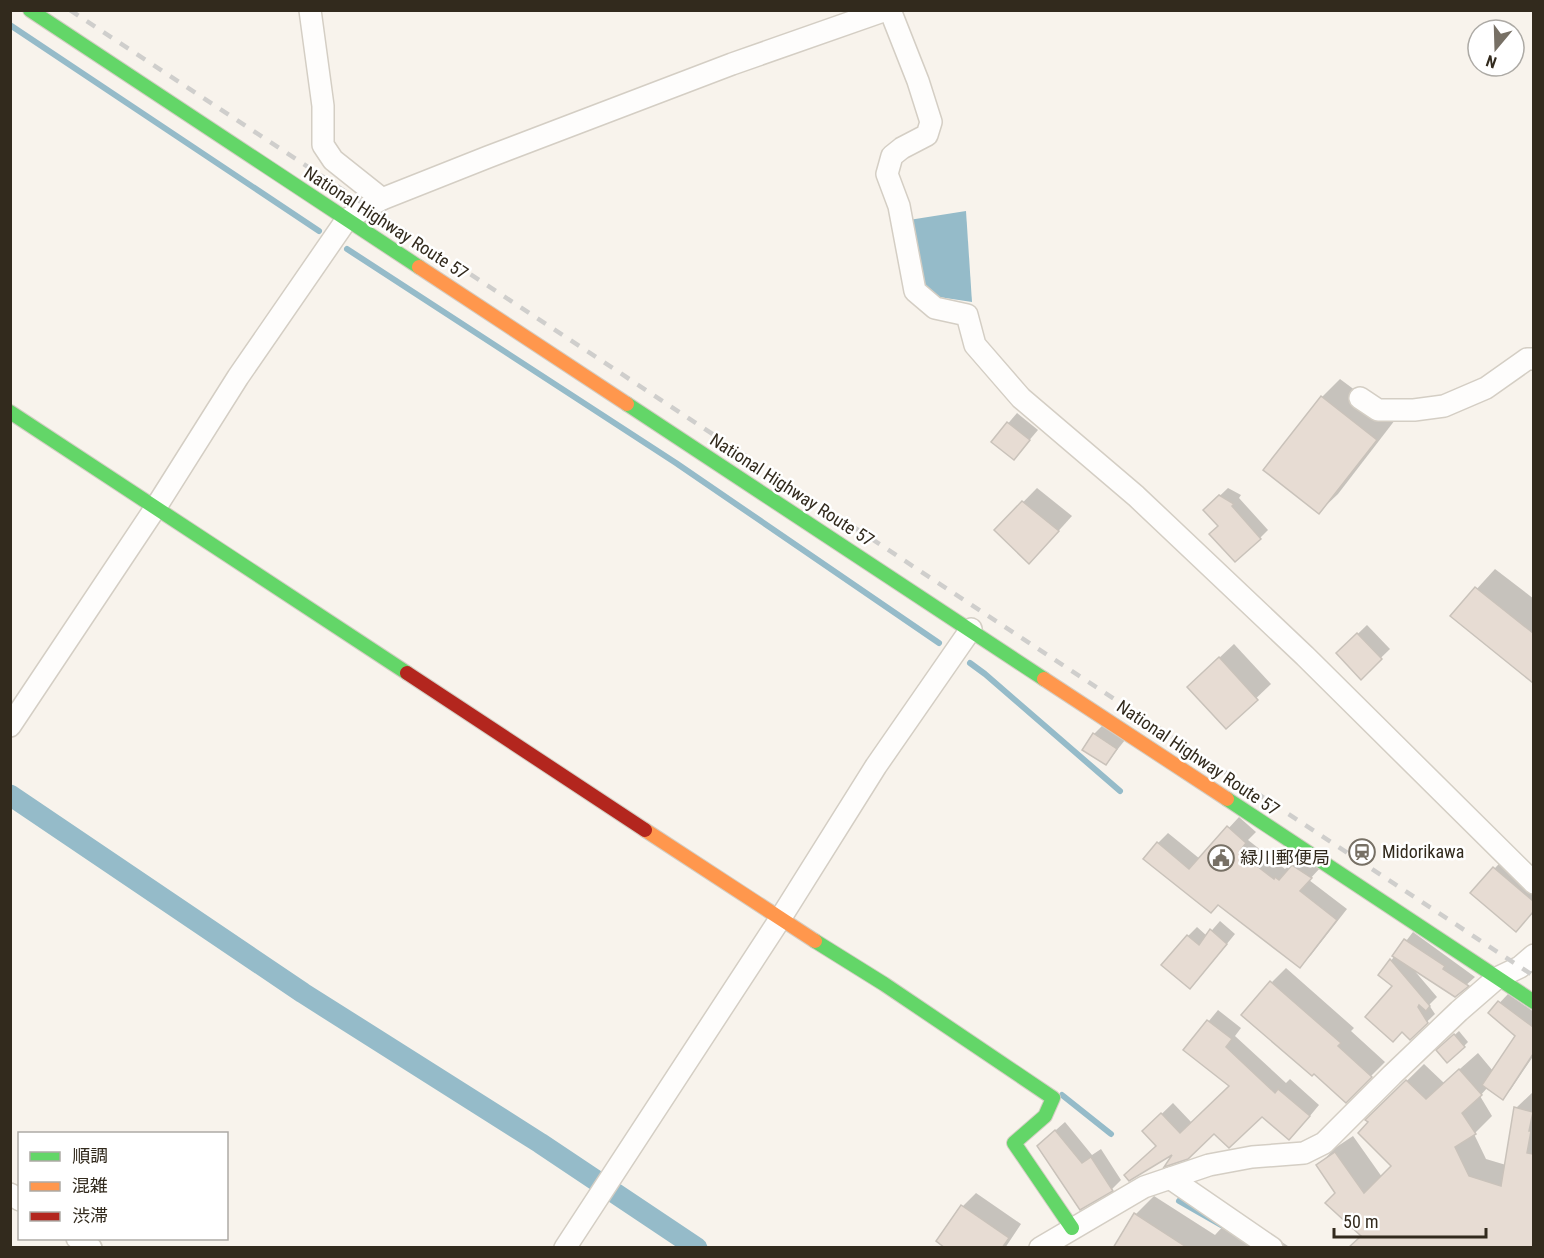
<svg xmlns="http://www.w3.org/2000/svg" width="1544" height="1258" viewBox="0 0 1544 1258" font-family="'Roboto Condensed','Noto Sans JP',sans-serif">
<style>
.water{fill:#95bbc9}
.shadow{fill:#0003}
.lines{fill:none;stroke-linecap:round;stroke-linejoin:round}
.stream{stroke:#95bbc9;stroke-width:6}
.canal{stroke:#95bbc9;stroke-width:21}
.building{fill:#e7dcd3;stroke:#c9c2ba;stroke-width:1.5}
.street-casing{stroke:#d4cec4;stroke-width:24}
.fast-casing{stroke:#d4cec4;stroke-width:16}
.slow-casing{stroke:#d4cec4;stroke-width:16}
.jam-casing{stroke:#d4cec4;stroke-width:16}
.street{stroke:#fefdfc;stroke-width:21}
.fast{stroke:#63d668;stroke-width:14}
.slow{stroke:#ff974d;stroke-width:14}
.jam{stroke:#b3261e;stroke-width:14}
.rail{stroke:#cfcecc;stroke-width:4.5;stroke-dasharray:10 10;stroke-linecap:butt}
.labels{text-anchor:middle;stroke-width:5;stroke-linejoin:round;paint-order:stroke}
.street-label{font-size:18px;fill:#322a1d;stroke:#fff}
.poi-label{font-size:18px;fill:#322a1d;stroke:#fff;text-anchor:start}
</style>
<rect width="100%" height="100%" fill="#f8f3ec"/>
<!-- water -->
<polygon class="water" points="966,211 972,302 939,297 921,287 909,220"/>
<!-- shadow -->
<g class="shadow">
<polygon points="1340,379 1395,420 1338,494 1319,512 1322,397"/>
<polygon points="1017,413 1038,430 1014,458 993,441"/>
<polygon points="1037,488 1072,516 1043,548 996,530"/>
<polygon points="1228,488 1241,495 1239,498 1268,530 1260,538 1220,525 1205,510"/>
<polygon points="1495,569 1534,599 1534,681 1452,616"/>
<polygon points="1367,625 1390,649 1361,677 1338,653"/>
<polygon points="1234,644 1271,684 1226,727 1203,673"/>
<polygon points="1103,725 1125,740 1106,764 1094,734"/>
<polygon points="1239,817 1256,832 1248,840 1285,869 1287,867 1290,870 1303,855 1321,867 1309,880 1347,909 1311,955 1300,966 1158,843 1168,833 1200,859"/>
<polygon points="1508,854 1534,875 1534,912 1516,930 1472,893"/>
<polygon points="1220,921 1235,934 1199,978 1188,936 1197,927 1207,936"/>
<polygon points="1413,932 1475,977 1455,995 1413,969 1437,997 1429,1005 1435,1014 1410,1038 1394,985 1380,975"/>
<polygon points="1286,968 1354,1028 1351,1031 1385,1062 1346,1101 1272,982"/>
<polygon points="1508,994 1534,1012 1534,1055 1511,1089 1503,1098 1488,1087 1480,1096 1492,1116 1474,1134 1486,1159 1506,1165 1516,1108 1534,1091 1534,1248 1364,1248 1363,1236 1337,1193 1318,1166 1335,1148 1353,1136 1382,1177 1393,1166 1367,1120 1424,1064 1444,1083 1478,1053 1493,1071 1517,1035 1490,1013"/>
<polygon points="1218,1010 1241,1028 1235,1036 1286,1083 1290,1079 1319,1105 1300,1128 1262,1115 1214,1132 1176,1151 1158,1146 1144,1131 1173,1103 1192,1123 1231,1086 1185,1050"/>
<polygon points="1459,1031 1468,1042 1464,1046 1438,1050"/>
<polygon points="1065,1122 1092,1155 1101,1149 1121,1180 1112,1189 1048,1137"/>
<polygon points="976,1193 1021,1224 1005,1248 944,1248 945,1246 938,1241 963,1206"/>
<polygon points="1154,1196 1215,1235 1236,1212 1291,1248 1125,1248 1136,1214"/>
</g>
<g class="lines">
<!-- stream -->
<g class="stream">
<polyline points="10,25 319,231"/>
<polyline points="347,249 676,463 939,643"/>
<polyline points="970,663 985,674 1120,791"/>
<polyline points="1062,1095 1111,1134"/>
<polyline points="1179,1201 1221,1225"/>
</g>
<!-- canal -->
<polyline class="canal" points="10,795 303,993 540,1143 697,1248"/>
</g>
<!-- building -->
<g class="building">
<polygon points="1321,396 1377,440 1319,514 1263,470"/>
<polygon points="1007,422 1030,440 1014,460 991,442"/>
<polygon points="1219,495 1234,504 1232,506 1261,539 1235,562 1209,534 1218,526 1203,510"/>
<polygon points="1022,501 1059,531 1029,564 994,530"/>
<polygon points="1475,587 1533,633 1533,683 1450,616"/>
<polygon points="1357,633 1382,659 1361,680 1336,653"/>
<polygon points="1219,657 1258,700 1226,729 1187,687"/>
<polygon points="1093,733 1117,749 1106,765 1082,750"/>
<polygon points="1227,826 1246,843 1239,852 1274,879 1275,877 1279,880 1292,865 1312,878 1300,891 1337,920 1300,968 1218,905 1211,913 1143,859 1157,842 1189,869"/>
<polygon points="1493,867 1533,901 1533,912 1516,932 1470,893"/>
<polygon points="1210,929 1227,944 1190,989 1161,965 1187,935 1199,945"/>
<polygon points="1404,939 1445,966 1443,969 1469,986 1455,997 1392,956"/>
<polygon points="1390,959 1430,1006 1426,1011 1419,1005 1418,1007 1428,1023 1410,1040 1402,1032 1393,1042 1365,1017 1392,986 1378,975"/>
<polygon points="1270,981 1341,1043 1338,1046 1372,1077 1346,1103 1314,1074 1312,1076 1241,1015"/>
<polygon points="1498,1001 1533,1027 1533,1054 1503,1100 1482,1085 1515,1036 1488,1013"/>
<polygon points="1207,1020 1232,1039 1226,1047 1275,1093 1278,1089 1310,1116 1289,1140 1262,1117 1229,1148 1214,1134 1188,1159 1164,1167 1172,1155 1129,1181 1124,1175 1156,1146 1142,1131 1161,1113 1180,1133 1229,1086 1183,1050"/>
<polygon points="1454,1034 1465,1047 1447,1063 1436,1050"/>
<polygon points="1459,1069 1482,1095 1462,1113 1476,1134 1455,1147 1469,1176 1501,1186 1514,1107 1533,1112 1529,1131 1531,1131 1527,1153 1533,1154 1533,1248 1348,1248 1361,1236 1325,1203 1335,1193 1316,1165 1335,1152 1364,1193 1391,1166 1358,1133 1368,1122 1365,1120 1406,1080 1426,1099"/>
<polygon points="1055,1130 1082,1163 1091,1157 1113,1191 1080,1210 1037,1146"/>
<polygon points="961,1205 1009,1238 1002,1248 945,1248 936,1241"/>
<polygon points="1134,1213 1188,1248 1113,1248"/>
</g>
<g class="lines">
<!-- street casing -->
<g class="street-casing">
<g id="street">
<polyline points="310,10 323,106 323,145 333,160 382,199"/>
<polyline points="890,10 918,81 931,122 927,135 902,148 892,156 887,174 899,206 915,291 935,308 967,315 975,345 1021,398 1136,496 1305,656 1534,883"/>
<polyline points="1360,398 1378,410 1414,410 1444,406 1486,388 1527,359 1534,359"/>
<polyline points="10,726 156,507 238,377 347,219 382,199 488,157 732,64 886,10"/>
<polyline points="1170,1178 1272,1248"/>
<polyline points="10,1194 20,1200"/>
<polyline points="77,1238 91,1248"/>
<polyline points="565,1248 780,919 876,766 971,629"/>
<polyline points="1040,1248 1144,1187 1209,1165 1252,1157 1304,1153 1324,1143 1392,1075 1459,1011 1497,978 1520,967 1534,955"/>
</g>
</g>
<!-- fast casing -->
<g class="fast-casing">
<g id="fast">
<polyline points="30,10 419,267"/>
<polyline points="627,404 1044,679"/>
<polyline points="10,412 407,673"/>
<polyline points="1227,799 1534,1002"/>
<polyline points="815,941 884,984 1053,1098 1045,1116 1014,1143 1072,1228"/>
</g>
</g>
<!-- slow casing -->
<g class="slow-casing">
<g id="slow">
<polyline points="419,267 627,404"/>
<polyline points="1044,679 1227,799"/>
<polyline points="645,830 815,941"/>
</g>
</g>
<!-- jam casing -->
<g class="jam-casing">
<polyline id="jam" points="407,673 645,830"/>
</g>
<!-- street -->
<use href="#street" class="street"/>
<!-- fast -->
<use href="#fast" class="fast"/>
<!-- slow -->
<use href="#slow" class="slow"/>
<!-- jam -->
<use href="#jam" class="jam"/>
<!-- rail -->
<polyline class="rail" points="70,10 1534,976"/>
</g>
<!-- icons -->
<defs>
<g id="station-ring" transform="scale(1.35)"><circle r="9.5" fill="#fff" stroke="#777065" stroke-width="1.5"/><path d="M-3-6H3Q5-6 5-4V2Q5 4 3 4L4.5 6H3L1.5 4h-3L-3 6H-4.5L-3 4Q-5 4-5 2V-4Q-5-6-3-6ZM-3.5-4v3h7v-3ZM-3.5 1v1.5H-2V1ZM2 1v1.5H3.5V1Z" fill="#777065"/></g>
<g id="civic-ring" transform="scale(1.35)"><circle r="9.5" fill="#fff" stroke="#777065" stroke-width="1.5"/><path d="M-.6-6.5H3V-4.5H.6V-3L4-1V1h2V6H-6V1h2V-1L-.6-3ZM-1.2 2.5V6h2.4V2.5Z" fill="#777065"/></g>
</defs>
<g fill-rule="evenodd">
<use href="#station-ring" x="1362" y="852"/>
<use href="#civic-ring" x="1221" y="858"/>
</g>
<g class="labels">
<!-- street labels -->
<g class="street-label">
<text transform="translate(386 223) rotate(33)" y="6">National Highway Route 57</text>
<text transform="translate(792 490) rotate(33)" y="6">National Highway Route 57</text>
<text transform="translate(1198 758) rotate(34)" y="6">National Highway Route 57</text>
</g>
<!-- poi labels -->
<g class="poi-label">
<text x="1382" y="858">Midorikawa</text>
<text x="1240" y="864">緑川郵便局</text>
</g>
</g>
<!-- border -->
<rect width="1544" height="1258" fill="none" stroke="#322a1d" stroke-width="24"/>
<!-- legend -->
<rect x="18" y="1132" width="210" height="108" fill="#ffffff" stroke="#adaaa5" stroke-width="1.5"/>
<rect x="30" y="1152" width="30" height="9" fill="#63d668" stroke="#adaaa5" stroke-width="1.5"/>
<text x="72" y="1162" font-size="18" fill="#322a1d">順調</text>
<rect x="30" y="1182" width="30" height="9" fill="#ff974d" stroke="#adaaa5" stroke-width="1.5"/>
<text x="72" y="1192" font-size="18" fill="#322a1d">混雑</text>
<rect x="30" y="1212" width="30" height="9" fill="#b3261e" stroke="#adaaa5" stroke-width="1.5"/>
<text x="72" y="1222" font-size="18" fill="#322a1d">渋滞</text>
<!-- north arrow -->
<g transform="translate(1496 48) rotate(199)"><circle r="28" fill="#ffffff" stroke="#adaaa5" stroke-width="1.5"/>
<path d="M0-4.5L10 22L0 15L-10 22Z" fill="#777065"/>
<text y="-9" font-size="16" font-weight="bold" text-anchor="middle" fill="#322a1d">N</text>
</g>
<!-- scale -->
<path d="M1334 1228v9h152v-9" fill="none" stroke="#322a1d" stroke-width="3"/>
<text x="1343" y="1228" font-size="18" fill="#322a1d" stroke="#ffffff" stroke-width="4.5" paint-order="stroke">50 m</text>
</svg>
